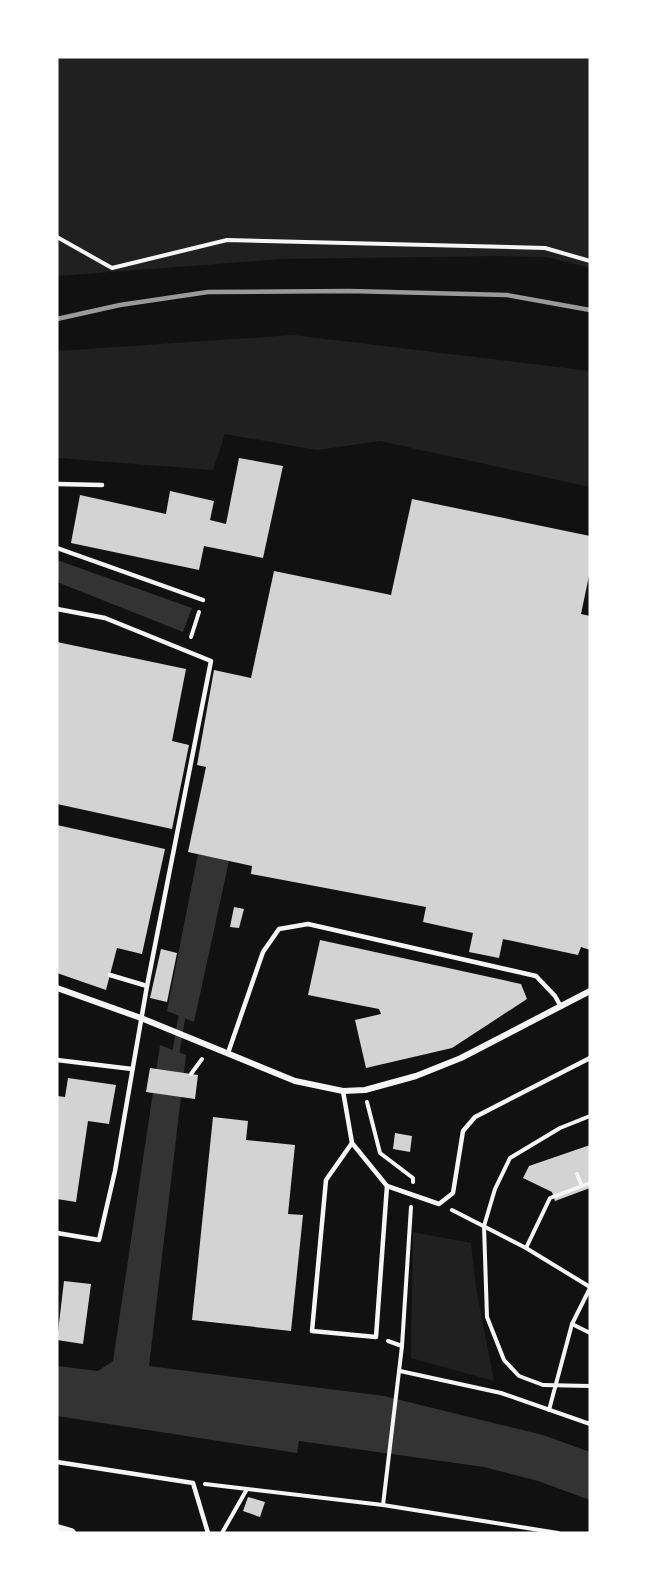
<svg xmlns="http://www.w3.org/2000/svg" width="647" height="1590" viewBox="0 0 647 1590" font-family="'Noto Serif',serif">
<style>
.green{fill:#202020}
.water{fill:#333}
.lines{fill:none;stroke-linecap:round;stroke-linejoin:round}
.stream{stroke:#333;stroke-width:7}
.building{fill:#d3d3d3}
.path{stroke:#f5f5f5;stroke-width:4}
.service{stroke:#f5f5f5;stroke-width:4.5}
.minor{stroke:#f5f5f5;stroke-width:6}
.tertiary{stroke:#f5f5f5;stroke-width:10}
.rail{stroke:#9a9a9a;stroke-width:4.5}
</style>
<rect width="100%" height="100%" fill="#111"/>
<!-- green -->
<g class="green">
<polygon points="57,57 590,57 590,268 547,257 498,256 281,259 57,276"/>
<polygon points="293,335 590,371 590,487 380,441 317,450 225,434 213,470 57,458 57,351"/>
<polygon points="413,1232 471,1243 476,1288 494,1381 411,1358"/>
</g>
<!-- water -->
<g class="water">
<polygon points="57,560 192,608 183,632 57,582"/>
<polygon points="198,854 229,861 194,1022 167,1011"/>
<polygon points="160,1045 186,1055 149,1366 384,1396 543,1435 590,1452 590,1500 538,1481 484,1467 299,1441 297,1453 57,1416 57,1366 98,1371 113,1361"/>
</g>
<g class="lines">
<!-- stream -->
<polyline class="stream" points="175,1058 183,1010"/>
</g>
<!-- building -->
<g class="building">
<polygon points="239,458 283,466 263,558 204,546 199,570 71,543 80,495 166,514 170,491 214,501 210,520 226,524"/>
<polygon points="412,499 590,536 590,571 581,614 590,616 590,950 581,947 578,955 503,939 499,958 469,952 473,933 423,922 426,907 251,874 252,866 188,852 206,767 197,765 214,670 251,678 274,571 391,595"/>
<polygon points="57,642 186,669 172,741 189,745 172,829 57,804"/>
<polygon points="57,825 165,849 142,954 117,948 106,990 57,973"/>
<polygon points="234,907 244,909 239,928 230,927"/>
<polygon points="320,940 521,984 527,999 452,1048 366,1068 355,1020 381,1014 379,1009 308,995"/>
<polygon points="161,949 177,953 167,1002 150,998"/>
<polygon points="150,1068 198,1075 195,1099 146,1092"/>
<polygon points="68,1078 116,1085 109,1124 88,1121 76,1202 57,1199 57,1096 65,1097"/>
<polygon points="213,1117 248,1121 246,1140 295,1145 288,1214 303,1215 291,1331 192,1320"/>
<polygon points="395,1133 412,1136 410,1152 393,1149"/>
<polygon points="590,1145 590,1188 555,1201 552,1192 523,1178 529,1166"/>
<polygon points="64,1281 91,1284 83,1344 57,1340"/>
<polygon points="248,1497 265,1502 260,1517 243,1511"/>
</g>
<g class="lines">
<!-- path -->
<g class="path">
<polyline points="57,237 112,268 227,240 545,248 590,261"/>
<polyline points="191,637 199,612"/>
<polyline points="191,1074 202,1059"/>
<polyline points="367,1102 380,1153 413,1178 413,1182"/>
<polyline points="590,1116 560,1128 510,1158 495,1189 484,1226 487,1317 504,1360 519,1376 543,1385 590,1386"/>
<polyline points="577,1174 582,1186"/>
<polyline points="452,1210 526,1248 590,1287"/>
<polyline points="526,1248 550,1198 590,1183"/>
<polyline points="572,1324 590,1333"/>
<polyline points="388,1341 402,1346"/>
<polyline points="400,1371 501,1393 590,1424"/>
<polyline points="549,1410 572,1324 590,1288"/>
<polyline points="205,1484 383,1505 558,1533"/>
<polyline points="383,1505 402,1346 411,1207"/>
<polyline points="222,1533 247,1489"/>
</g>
<!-- service -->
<g class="service">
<polyline points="57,484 102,485"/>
<polyline points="57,548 203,600"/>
<polyline points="57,609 105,618 211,661 147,986 115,1171 99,1240 57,1233"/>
<polyline points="110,975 147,986"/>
<polyline points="228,1053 263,952 279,929 308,924 536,976 555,996 560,1005"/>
<polyline points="57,1060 132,1069"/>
<polyline points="343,1091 352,1143"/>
<polyline points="387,1186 376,1337 312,1331 326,1180 352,1143 387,1186 439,1204 453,1193 463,1131 475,1117 590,1058"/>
<polyline points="57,1462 193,1483 208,1533"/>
</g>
<!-- minor -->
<polyline class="minor" points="57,988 141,1018 295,1081 343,1091 365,1090 416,1076 461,1058 590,991"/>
<!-- tertiary -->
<polyline class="tertiary" points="57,1529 71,1533"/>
<!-- rail -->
<polyline class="rail" points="57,319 120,305 208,292 349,291 507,295 590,310"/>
</g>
<!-- border -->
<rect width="647" height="1590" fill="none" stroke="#ffffff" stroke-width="117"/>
</svg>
